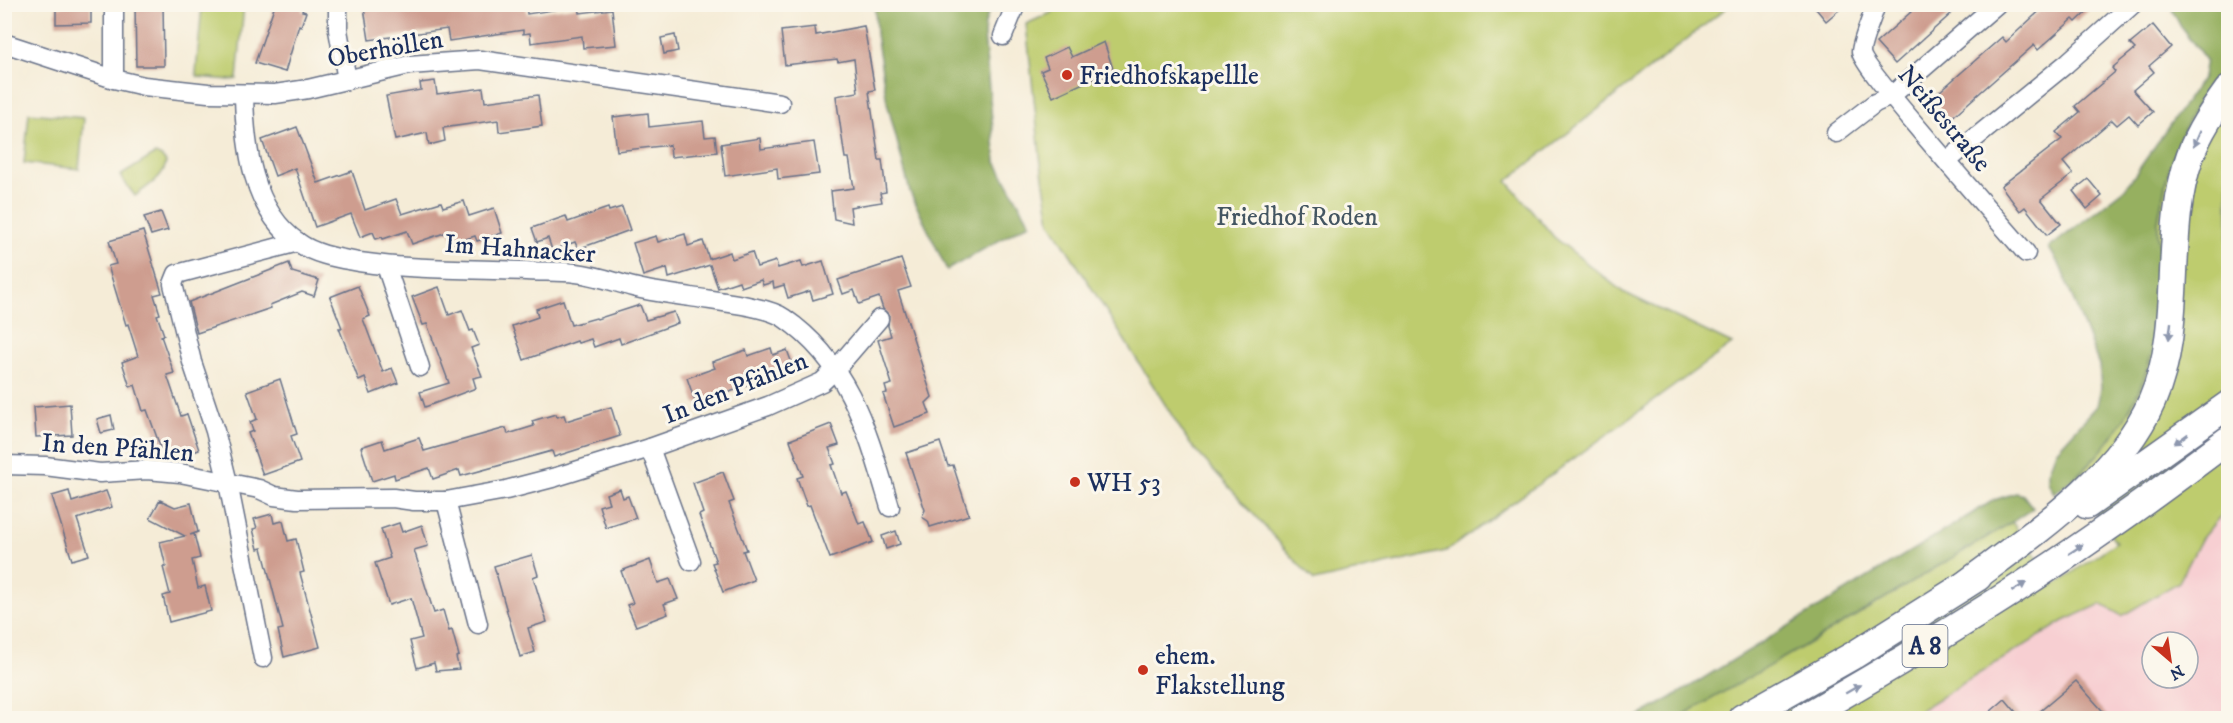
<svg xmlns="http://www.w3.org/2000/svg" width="2233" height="723" viewBox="0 0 2233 723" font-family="'IM FELL DW Pica',serif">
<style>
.built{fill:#f7cfd2;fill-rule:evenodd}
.green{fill:#becc6e;stroke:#6c7e66;stroke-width:1.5}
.forest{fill:#96b061;stroke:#587060;stroke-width:1.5}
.building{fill:#ce9d8f}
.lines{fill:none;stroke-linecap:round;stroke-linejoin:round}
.minor-casing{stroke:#677188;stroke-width:21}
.highway-casing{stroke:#677188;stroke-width:30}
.minor{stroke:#fff;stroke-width:18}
.highway{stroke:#fff;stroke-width:27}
.oneway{fill:#8d97ae}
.poi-dot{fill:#c8321e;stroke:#fbf7ec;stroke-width:2}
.labels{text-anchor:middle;stroke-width:6;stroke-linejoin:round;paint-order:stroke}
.shield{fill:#fbf7ec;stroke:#5e6b89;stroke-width:1.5}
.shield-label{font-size:24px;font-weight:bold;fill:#1b2f5e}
.street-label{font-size:26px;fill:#1b2f5e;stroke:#fbf7ec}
.poi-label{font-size:26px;fill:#1b2f5e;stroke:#fbf7ec;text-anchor:start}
.park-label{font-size:26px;fill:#445662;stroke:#fbf7ec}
</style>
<rect width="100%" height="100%" fill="#fbf7ec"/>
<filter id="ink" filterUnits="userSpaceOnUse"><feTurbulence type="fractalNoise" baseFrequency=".0167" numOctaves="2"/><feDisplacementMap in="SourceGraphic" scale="12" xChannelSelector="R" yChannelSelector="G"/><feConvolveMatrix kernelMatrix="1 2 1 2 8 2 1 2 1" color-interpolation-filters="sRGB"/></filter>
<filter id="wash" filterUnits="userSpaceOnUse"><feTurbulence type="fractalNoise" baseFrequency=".008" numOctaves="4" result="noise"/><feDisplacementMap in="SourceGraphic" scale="24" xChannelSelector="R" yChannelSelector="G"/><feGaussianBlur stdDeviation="1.35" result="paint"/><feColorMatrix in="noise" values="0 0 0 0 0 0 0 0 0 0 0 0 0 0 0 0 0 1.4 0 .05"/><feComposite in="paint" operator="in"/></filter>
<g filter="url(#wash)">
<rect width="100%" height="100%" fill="#f5ecd7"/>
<!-- built -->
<path class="built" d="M2228,507V718H1907L2064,621L2101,604L2179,582L2202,538ZM2152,642H2188V678H2152Z"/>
<!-- green -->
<g class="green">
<polygon points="1052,4 1730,5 1507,181 1554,237 1623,292 1732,344 1446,551 1314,581 1190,444 1050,222 1041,164 1026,24 1053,12"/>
<polygon points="202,5 244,5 237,79 230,80 198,77 196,73"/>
<path d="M2228,62V507L2202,538L2179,582L2122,616L2101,604L2064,621L1907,718H1678L1825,634L2012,522L2056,584L2116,542L2073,480C2129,429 2158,367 2161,291C2162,268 2157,245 2158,223C2159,214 2161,204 2163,196C2173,143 2193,102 2228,62Z"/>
<polygon points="29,113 84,118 79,169 24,163"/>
<path d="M155,154L162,157L166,162C164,178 147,186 135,196L120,176Z"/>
</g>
<!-- forest -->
<g class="forest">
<polygon points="875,5 991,5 985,23 984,35 996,162 1030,223 947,270 910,192 887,102 876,34"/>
<path d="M2174,5H2228V62C2193,102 2173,143 2163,195C2161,204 2159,213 2158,222C2157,245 2162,268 2161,291C2158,372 2122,446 2054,493L2048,482V473L2056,451L2097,406L2101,388L2099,365L2061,268L2049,248L2125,189L2203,77L2206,60L2181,27L2172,10Z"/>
<polygon points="2016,493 2023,495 2033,508 2012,522 1825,634 1678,718 1635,718 1671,698 1994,500"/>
</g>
<g id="blocks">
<!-- building -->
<g class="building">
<polygon points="64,4 91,4 91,23 56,24 56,6 64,6"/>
<polygon points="135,4 163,4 164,66 136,66"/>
<polygon points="275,4 304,4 302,11 306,12 301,26 299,25 285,72 255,63"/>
<polygon points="390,4 444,4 444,9 472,4 526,4 527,14 579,6 580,13 612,9 616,45 583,48 582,36 531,43 530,33 523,34 523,30 449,41 447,29 369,40 364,8"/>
<polygon points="1812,4 1846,4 1826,21"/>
<polygon points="1920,4 1962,4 1895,64 1876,43"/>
<polygon points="2047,4 2095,4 2076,22 2073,19 2038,50 2034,45 1949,120 1931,99 2002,37 2006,42"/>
<polygon points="2153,25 2171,47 2149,66 2154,72 2133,90 2153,112 2138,125 2129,115 2117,125 2112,120 2063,162 2073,174 2041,199 2061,224 2047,235 2025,207 2020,211 2001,186 2062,139 2056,132 2080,112 2075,106 2115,72 2112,68 2135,49 2130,44"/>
<polygon points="864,26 875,90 869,91 879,160 882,160 886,192 880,193 882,202 850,207 852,223 834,219 831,191 854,188 849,158 845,158 836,96 858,92 854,59 838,62 837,59 785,65 781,31 815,27 816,35"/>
<polygon points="675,35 678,51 664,54 661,38"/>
<polygon points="1104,42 1114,72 1095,82 1094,78 1053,97 1041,71 1048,68 1044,58 1067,47 1072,57"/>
<polygon points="435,81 437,94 483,88 485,102 538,95 542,126 499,132 498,120 443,128 445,141 429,145 427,133 395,140 386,96 421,90 420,83"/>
<polygon points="648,113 649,127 703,121 705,137 715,136 717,152 671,157 670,145 617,151 613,117"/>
<polygon points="297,127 318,183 352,171 365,210 396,199 402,214 441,202 443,207 464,201 469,216 494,208 502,233 477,241 475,236 454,243 450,231 412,244 407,231 383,239 382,237 376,239 373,232 360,237 351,214 315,227 295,168 275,176 262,140"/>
<polygon points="760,138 761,149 814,142 819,174 778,179 777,168 725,176 721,144"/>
<polygon points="2088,179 2102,196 2087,209 2073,191"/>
<polygon points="622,207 630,230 578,249 575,242 552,250 548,238 537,242 532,228 566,216 568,222 608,208 609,211"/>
<polygon points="161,212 168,230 151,235 144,217"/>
<polygon points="143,231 162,293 154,295 160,314 157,315 164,335 161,336 174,373 167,375 181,416 187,414 199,450 168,461 165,460 147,410 143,411 135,385 130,387 122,362 138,356 128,324 126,325 108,266 116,264 109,241"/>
<polygon points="685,234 688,246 703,241 709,259 730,252 732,259 752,252 757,267 776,261 778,268 801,261 803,267 823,261 833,294 813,300 810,291 788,298 784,285 774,288 773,282 763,285 761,280 741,287 739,281 718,288 710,265 669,278 667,268 643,276 633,243 656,236 658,242"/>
<polygon points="901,259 911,287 898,291 932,397 926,403 930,414 894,427 883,394 887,393 885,386 892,384 878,340 891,336 888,326 889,315 883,309 879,297 859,304 854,290 843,294 838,280"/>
<polygon points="289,263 292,272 319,280 314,296 302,292 270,305 271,308 197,333 189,302"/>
<polygon points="358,286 370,316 363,319 383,372 392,368 398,383 371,394 365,378 359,381 339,328 342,328 330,297"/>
<polygon points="439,287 449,315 462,310 470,331 473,330 479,345 471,348 482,376 473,378 476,388 425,407 420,392 449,383 427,324 423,325 412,297"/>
<polygon points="563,300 571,325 596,318 597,319 640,305 646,320 674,312 678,323 621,344 619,338 594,347 591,339 578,343 577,341 524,360 512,326 538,317 536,309"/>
<polygon points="771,348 773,355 787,350 793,366 779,371 780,374 696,404 687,378 715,368 712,362 746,350 748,356"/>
<polygon points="280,379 297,434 291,436 300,462 263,475 248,433 253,431 250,422 257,419 247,391"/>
<polygon points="70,404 72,435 36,437 34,407"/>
<polygon points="611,407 620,436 554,457 552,451 461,476 459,470 433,479 429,468 395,479 394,474 372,481 361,447 382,440 385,449 419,438 424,451 506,428 508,434 534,426 532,421 556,414 557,417 564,415 566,421"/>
<polygon points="111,415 114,430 101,433 97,419"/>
<polygon points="831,424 839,445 829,448 835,464 831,465 841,493 846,491 859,524 865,522 873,542 830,558 810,505 807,506 797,478 803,476 790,440"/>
<polygon points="940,442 948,466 953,465 969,515 930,527 928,521 922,517 925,510 906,453"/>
<polygon points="723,472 734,501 729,503 747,550 743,551 754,580 723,592 712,563 716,562 699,515 703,513 693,483"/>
<polygon points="620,489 623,498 628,496 636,518 606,528 599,506 609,503 606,494"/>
<polygon points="69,491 72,502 106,491 112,507 77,519 89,555 72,560 52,496"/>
<polygon points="160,500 175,507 191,503 198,532 190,535 194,534 200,558 192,560 198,588 205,586 211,611 169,622 163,596 170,594 163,567 166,567 160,542 185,536 150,518"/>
<polygon points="272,514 274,523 283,521 288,541 296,539 304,572 300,573 320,647 284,657 278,630 283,629 262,548 258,549 253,529 257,528 254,519"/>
<polygon points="399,523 402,532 422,525 428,546 414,550 434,613 443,610 449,631 452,630 459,656 456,657 459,669 436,671 434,663 417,668 410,641 422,638 411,598 389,605 375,563 390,558 381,529"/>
<polygon points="896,531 900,544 886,549 882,536"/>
<polygon points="532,555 538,575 533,577 547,622 528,628 535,652 520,657 494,566"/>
<polygon points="650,560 658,583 670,579 678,599 664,604 668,614 636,626 627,605 633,603 621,571"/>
<polygon points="2076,681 2109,718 2032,718"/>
<polygon points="2005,699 2021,718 1983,718"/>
</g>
</g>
</g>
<g filter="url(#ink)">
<use href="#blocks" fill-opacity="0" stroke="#677188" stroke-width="1.5"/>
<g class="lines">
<!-- minor casing -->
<g class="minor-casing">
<g id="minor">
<polyline points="114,4 114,79"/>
<polyline points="338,4 338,30 347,80"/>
<path d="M1876,4C1873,16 1861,42 1861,52C1861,67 2006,229 2026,253"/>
<polyline points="1003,36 1016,4"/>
<polyline points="4,43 114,79 144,86 208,93 275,94 308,89 409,65 480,60 780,103"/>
<path d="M244,95C245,146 252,211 299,243C316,255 338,258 359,262C414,270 471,269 526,271C543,272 560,271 576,273C596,275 614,282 633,287C652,292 672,294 691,297C714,301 767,306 784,318C851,364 868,434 890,507"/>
<polyline points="1836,133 1875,103 1891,96 1997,4"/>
<polyline points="1947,161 2066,64 2133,4"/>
<polyline points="386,266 420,367"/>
<polyline points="650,448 691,561"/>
<polyline points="4,465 45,466 100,473 147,470 180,473 259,489 274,496 297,499 393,498 414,501 446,501 506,490 556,477 650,448 768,406 822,382 836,369 879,319"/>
<polyline points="446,501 478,624"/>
<polyline points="263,658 228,483 215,431 192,362 173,284 177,274 298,242"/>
</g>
</g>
<!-- highway casing -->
<g class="highway-casing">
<g id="highway">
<polyline points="2087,505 2228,405"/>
<path d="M1962,587C2028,537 2118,479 2152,401C2186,322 2162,235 2190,156C2199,131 2213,111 2228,90"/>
<polyline points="1742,718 1854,655 1978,577"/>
<path d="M1803,718C1906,659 2009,597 2107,528C2148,500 2188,470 2228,440"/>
</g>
</g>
<!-- minor -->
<use href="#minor" class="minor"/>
<!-- highway -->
<use href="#highway" class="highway"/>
</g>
<!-- one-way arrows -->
<defs><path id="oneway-solid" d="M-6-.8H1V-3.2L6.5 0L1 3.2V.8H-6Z" transform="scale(1.5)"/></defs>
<g class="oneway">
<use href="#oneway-solid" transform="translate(2197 139) rotate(114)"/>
<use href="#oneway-solid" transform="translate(2170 331) rotate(97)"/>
<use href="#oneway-solid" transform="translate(2181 439) rotate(145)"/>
<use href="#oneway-solid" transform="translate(2076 549) rotate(-34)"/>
<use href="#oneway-solid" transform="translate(2019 587) rotate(-33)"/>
<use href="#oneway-solid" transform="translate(1853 689) rotate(-30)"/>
</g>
</g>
<!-- markers -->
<g class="poi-dot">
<circle cx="1067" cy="75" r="6"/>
<circle cx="1075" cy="482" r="6"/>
<circle cx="1143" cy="670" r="6"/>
</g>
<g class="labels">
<!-- shield labels -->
<rect class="shield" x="1902.5" y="625" width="45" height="42" rx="4.5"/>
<g class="shield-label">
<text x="1925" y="654">A 8</text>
</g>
<!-- street labels -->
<g class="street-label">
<text transform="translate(385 48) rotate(-10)" y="9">Oberhöllen</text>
<text transform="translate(1945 118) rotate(50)" y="9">Neißestraße</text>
<text transform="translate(520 248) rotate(4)" y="9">Im Hahnacker</text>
<text transform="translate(735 387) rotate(-22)" y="9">In den Pfählen</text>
<text transform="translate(118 447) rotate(4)" y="9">In den Pfählen</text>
</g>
<!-- poi labels -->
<g class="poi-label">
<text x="1079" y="84">Friedhofskapellle</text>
<text x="1087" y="491">WH 53</text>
<text x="1155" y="664">ehem.<tspan x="1155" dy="30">Flakstellung</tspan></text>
</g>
<!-- park labels -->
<g class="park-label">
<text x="1297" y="225">Friedhof Roden</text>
</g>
</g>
<!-- margin -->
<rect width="2233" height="723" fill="none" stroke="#fbf7ec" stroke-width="24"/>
<!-- north arrow -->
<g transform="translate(2170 660) rotate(151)"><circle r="28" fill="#fbf7ec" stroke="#a1a7b3" stroke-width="1.5"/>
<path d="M0-4.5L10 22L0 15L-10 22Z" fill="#c8321e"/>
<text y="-9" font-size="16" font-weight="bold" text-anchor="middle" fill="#1b2f5e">N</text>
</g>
</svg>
